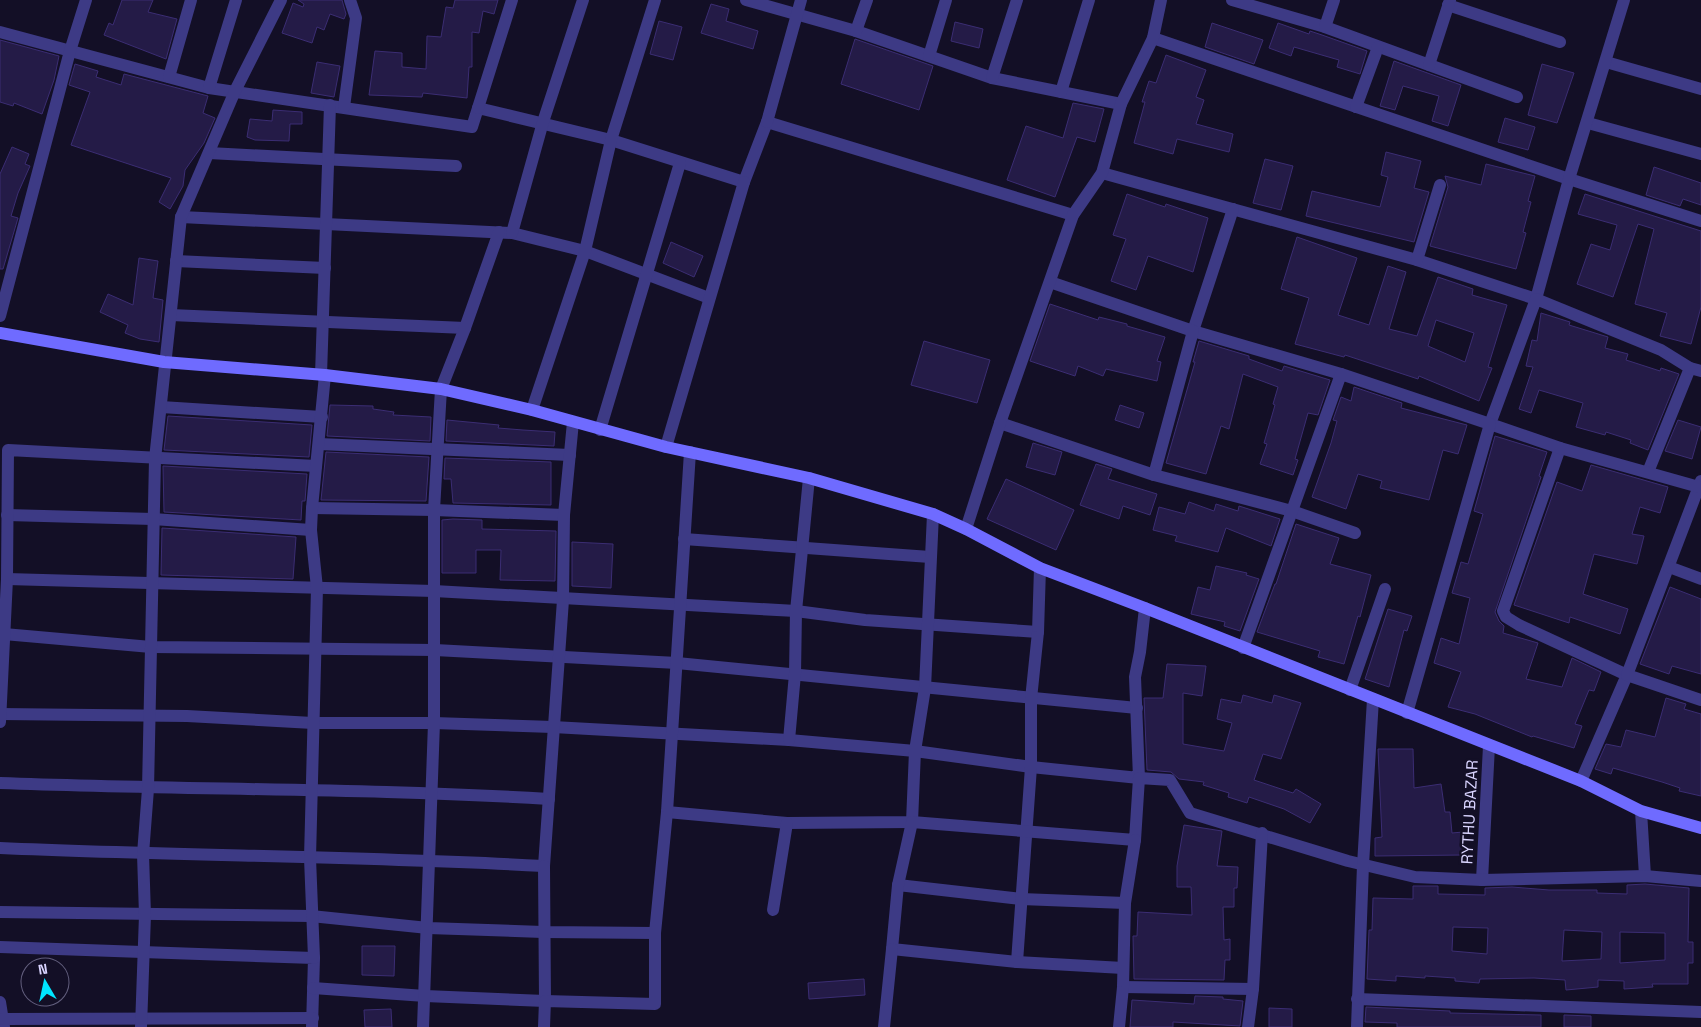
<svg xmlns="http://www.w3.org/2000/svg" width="1701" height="1027" viewBox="0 0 1701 1027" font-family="'Space Grotesk',sans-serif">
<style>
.building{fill:#241b47;stroke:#3b2d73;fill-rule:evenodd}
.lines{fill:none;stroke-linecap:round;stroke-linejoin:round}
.street{stroke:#3d3a85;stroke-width:12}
.secondary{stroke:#6f6bff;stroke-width:12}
.labels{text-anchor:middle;stroke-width:5;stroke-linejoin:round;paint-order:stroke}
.street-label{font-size:16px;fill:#d9d4ff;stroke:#130f26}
</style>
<rect width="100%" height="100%" fill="#130f26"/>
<!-- building -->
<g class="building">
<polygon points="122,0 153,0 148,12 177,19 166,59 104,35 109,23 113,25"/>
<polygon points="298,0 342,0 346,14 344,19 330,14 324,30 317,27 312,43 282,33 293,3 303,7 304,4"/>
<polygon points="455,0 498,0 494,14 483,11 479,33 472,32 472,67 469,67 467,98 423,93 422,97 369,95 375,51 402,53 402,67 426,69 427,36 441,37 446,7 453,8"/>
<polygon points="711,4 729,9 726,21 758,31 753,49 701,33"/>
<polygon points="659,21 682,27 673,60 650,54"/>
<polygon points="955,22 983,29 979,48 951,41"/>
<polygon points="1212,23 1263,40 1254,64 1205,47"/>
<polygon points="1278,23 1309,34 1310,31 1322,35 1367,51 1360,74 1337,67 1339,60 1294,47 1291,56 1269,48"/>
<polygon points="855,39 933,66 919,110 841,84"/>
<polygon points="0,40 59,56 54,80 42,114 14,103 13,106 0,102"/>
<polygon points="1166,55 1206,70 1196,97 1204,100 1196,124 1233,134 1229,152 1177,139 1173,154 1134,143 1145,102 1142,102 1149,81 1156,83"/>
<polygon points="1394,61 1461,85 1448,126 1432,121 1439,96 1403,86 1395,110 1380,106"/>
<polygon points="317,62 340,66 334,97 311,93"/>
<polygon points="75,64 98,71 96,77 121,85 124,74 208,96 203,113 215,118 204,143 185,170 183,186 170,209 159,202 171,178 71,145 90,92 69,85"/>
<polygon points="1542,64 1574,73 1557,123 1528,115"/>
<polygon points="1073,103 1104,109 1095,142 1077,137 1055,197 1007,180 1026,126 1063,138"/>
<polygon points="273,110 302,112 302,124 290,124 289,141 255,140 247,137 250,119 272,121"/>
<polygon points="1505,118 1535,127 1528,150 1498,142"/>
<polygon points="12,147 29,154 25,164 30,166 18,193 11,216 18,218 3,269 0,269 0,174"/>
<polygon points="1386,152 1421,161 1414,188 1429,192 1414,242 1306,216 1312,191 1380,207 1388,177 1381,175"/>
<polygon points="1265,159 1293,166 1281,210 1253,203"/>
<polygon points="1486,164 1535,176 1528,201 1531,202 1523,232 1526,233 1516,269 1430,246 1448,187 1445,176 1481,185"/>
<polygon points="1654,167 1701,183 1701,205 1683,199 1680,206 1646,195"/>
<polygon points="1127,194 1165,207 1166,204 1208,218 1193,272 1148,256 1136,290 1111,281 1126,239 1113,235"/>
<polygon points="1585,194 1701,231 1701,307 1691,344 1660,336 1667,313 1635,304 1654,229 1638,224 1613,297 1577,284 1591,244 1610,250 1617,225 1578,214"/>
<path d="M1297,237L1357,258L1338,315L1369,325L1388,266L1406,272L1389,329L1417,336L1438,277L1473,289L1472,295L1507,305L1488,367L1492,368L1479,401L1419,376L1418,379L1345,355L1344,357L1295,344L1309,298L1281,289ZM1436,320L1474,333L1465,362L1428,346Z"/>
<polygon points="671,242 703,256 694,277 663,263"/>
<polygon points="139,258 158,261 153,298 163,300 159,342 140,339 125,333 128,325 100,312 108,294 133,305"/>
<polygon points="1050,304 1098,320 1099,317 1127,324 1127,326 1165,337 1157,361 1161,362 1157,381 1106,369 1103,376 1078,366 1075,376 1030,361"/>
<polygon points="1541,313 1570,322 1569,325 1608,337 1605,348 1628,354 1626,360 1660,371 1661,368 1679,374 1648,450 1630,443 1631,440 1606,432 1605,435 1576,427 1583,403 1539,390 1531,413 1519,409 1533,367 1526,366 1532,340 1537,341"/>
<polygon points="924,341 990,360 977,403 911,385"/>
<polygon points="1199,341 1249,356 1249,359 1282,371 1284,366 1330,380 1318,415 1308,413 1295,459 1298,460 1293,475 1260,464 1267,444 1264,443 1275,405 1273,404 1278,387 1243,374 1229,429 1221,426 1206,474 1166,463 1195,362 1193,362"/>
<polygon points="1354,387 1402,403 1401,408 1467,425 1458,454 1443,450 1429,500 1380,488 1382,481 1358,474 1346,509 1312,497 1331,443 1337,421 1333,420 1341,397 1351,401"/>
<polygon points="330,405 373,406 373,409 394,412 393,415 431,417 430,441 327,436"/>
<polygon points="1120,405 1144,413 1139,428 1115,420"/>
<polygon points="168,416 312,425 309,457 164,450"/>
<polygon points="447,420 499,425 498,428 523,430 555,432 554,446 446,441"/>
<polygon points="1678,420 1701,427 1692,459 1665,451"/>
<polygon points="1495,436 1547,452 1539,476 1541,477 1495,612 1499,621 1504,626 1503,633 1538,643 1526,679 1562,687 1572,658 1601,672 1594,691 1589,690 1575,724 1582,726 1574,748 1533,736 1532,737 1475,714 1448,707 1461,672 1434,663 1441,638 1459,644 1470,598 1452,593 1461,562 1468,564 1483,514 1474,511"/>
<polygon points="1033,443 1062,452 1055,475 1026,467"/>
<polygon points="326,452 429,457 426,501 321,500"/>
<polygon points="445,458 551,462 551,505 453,503 451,479 444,479"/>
<polygon points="1096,464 1112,469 1108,479 1157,494 1150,515 1123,506 1119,519 1080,505"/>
<polygon points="1591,465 1668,487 1660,513 1640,507 1632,534 1644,536 1637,564 1594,554 1583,594 1628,609 1620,634 1570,617 1569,623 1514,605 1557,482 1582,491"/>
<polygon points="163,466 307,474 305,501 302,501 301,520 164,512"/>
<polygon points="1006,479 1074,510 1056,550 987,519"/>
<polygon points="1189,502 1214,511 1216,504 1238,511 1239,506 1280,519 1271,546 1226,528 1218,552 1175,541 1177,536 1153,530 1159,507 1185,514"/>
<polygon points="453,519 482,520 482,529 556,531 555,581 500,580 501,550 476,550 476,573 442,573 442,520"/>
<polygon points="1296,524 1339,538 1330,564 1371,575 1360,617 1358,616 1344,664 1318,657 1320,651 1257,632 1275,584 1276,584"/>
<polygon points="162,528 296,537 293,579 161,575"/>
<polygon points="572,542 613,544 611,588 572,586"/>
<polygon points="1216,566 1247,573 1246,575 1259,579 1240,631 1224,626 1225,622 1191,614 1198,587 1210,590"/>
<polygon points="1670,587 1701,599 1701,674 1672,666 1669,674 1640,664"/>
<polygon points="1388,609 1412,616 1407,631 1404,630 1389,687 1365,679"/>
<polygon points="1167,664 1206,666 1202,696 1183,693 1183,744 1224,751 1232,723 1217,719 1221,699 1241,703 1243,695 1272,703 1274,695 1301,703 1281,759 1263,754 1254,780 1293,793 1296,789 1321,804 1310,823 1284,809 1249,797 1247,803 1228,797 1229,793 1203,785 1204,782 1179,779 1171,772 1147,770 1144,698 1163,698"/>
<polygon points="1666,698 1686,704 1684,709 1701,714 1701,796 1679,791 1680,788 1662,782 1613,768 1611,774 1595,769 1606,744 1621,747 1626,730 1655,737"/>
<polygon points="1378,749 1413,749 1414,788 1441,784 1445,812 1450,812 1452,833 1463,832 1464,855 1375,856 1375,838 1382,837"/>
<polygon points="1184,825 1222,831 1217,866 1238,867 1237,888 1234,888 1234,907 1223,907 1224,940 1230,939 1230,960 1225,960 1224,980 1134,979 1133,936 1137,936 1138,912 1192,915 1191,887 1177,887 1177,866"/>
<path d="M1645,884L1689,888L1688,942H1693V963H1688V984H1652L1653,987L1624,989V981L1598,980V987L1566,990L1565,980L1534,978L1480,979L1479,983L1455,981V978L1425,976V978L1396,976V981L1367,979L1369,930H1372L1373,898L1413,899V886H1438V894L1485,895V888L1512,887L1549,890H1597V893L1627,894V885ZM1453,927L1488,928L1487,954L1452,951ZM1564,930L1602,932L1601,959L1562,961ZM1620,932L1665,933V960L1620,963Z"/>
<polygon points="362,946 395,946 394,976 362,975"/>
<polygon points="864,979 865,995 809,999 808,983"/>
<polygon points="1195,996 1223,997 1223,999 1243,1001 1240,1026 1173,1022 1173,1027 1130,1027 1132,1000 1194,1004"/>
<polygon points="1366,1007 1450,1011 1450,1013 1541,1015 1541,1027 1397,1027 1397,1023 1365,1022"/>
<polygon points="1269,1008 1292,1009 1292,1027 1269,1027"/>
<polygon points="391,1009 392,1027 365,1027 364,1010"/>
<polygon points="1564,1015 1591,1016 1591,1027 1564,1027"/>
</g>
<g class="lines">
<!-- street -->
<g class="street">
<polyline points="746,0 856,31 992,78 1121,104"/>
<polyline points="1232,0 1325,27 1517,97"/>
<polyline points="1448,5 1560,42"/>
<polyline points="1325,27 1334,0"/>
<polyline points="856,31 867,0"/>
<polyline points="0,32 209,88 472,127 478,108 611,140 744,182 767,122 1073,215"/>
<polyline points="1153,38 1569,179 1701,221"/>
<polyline points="929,56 946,0"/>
<polyline points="1606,62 1701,89"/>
<polyline points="1429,65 1450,0"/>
<polyline points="169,77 191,0"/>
<polyline points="992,78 1017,0"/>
<polyline points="209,88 236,0"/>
<polyline points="1061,92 1089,0"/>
<polyline points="344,107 356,18 350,0"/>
<polyline points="1356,107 1378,47"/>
<polyline points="478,108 512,0"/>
<polyline points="767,122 801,0"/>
<polyline points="1588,123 1701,154"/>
<polyline points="209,153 456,166"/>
<polyline points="1102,173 1417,260 1536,299 1569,179 1624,0"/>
<polyline points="1233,209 1193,331 1341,374"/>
<polyline points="181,217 512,233 585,251 709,298"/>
<polyline points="512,233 543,122 583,0"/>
<polyline points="1417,260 1440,185"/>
<polyline points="176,261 325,268"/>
<polyline points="1050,282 1193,331 1154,475"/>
<polyline points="171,315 465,328"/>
<polyline points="0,316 70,51 86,0"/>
<polyline points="321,375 330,105"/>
<polyline points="161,407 322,417"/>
<polyline points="532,410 585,251 611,140 655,0"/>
<polyline points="1000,423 1154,475 1292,511 1355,533"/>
<polyline points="600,430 680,163"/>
<polyline points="319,444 570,455"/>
<polyline points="666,447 744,182"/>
<polyline points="1560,448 1503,611 1506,617 1519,625 1627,675 1581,781"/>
<polyline points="1648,472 1690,368"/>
<polyline points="1701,481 1627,675 1701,700"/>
<polyline points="1699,487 1560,448 1490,424 1536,299 1661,350 1690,368 1701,371"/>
<polyline points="312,508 434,510 564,515"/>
<polyline points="7,515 153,519 311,530"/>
<polyline points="966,529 1000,423 1073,215 1102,173 1121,104 1153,38 1161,0"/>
<polyline points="684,539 930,557"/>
<polyline points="1669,567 1701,579"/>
<polyline points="7,579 434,591 796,611 865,620 1038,632"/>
<polyline points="4,634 151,647 435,650 677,663 1137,708"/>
<polyline points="1243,648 1341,374 1490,424 1407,713"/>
<polyline points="1350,690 1385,589"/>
<polyline points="0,714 187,716 313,723 434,723 553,727 789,740 915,751 1031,767 1139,778 1135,677 1140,652 1145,608"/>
<polyline points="0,722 7,579 8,450 316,466"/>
<polyline points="789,740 795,674 796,611 809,478"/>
<path d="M0,783C183,790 366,788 549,799"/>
<polyline points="1641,811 1645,876"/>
<polyline points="667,812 787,823 912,822 915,751 925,688 933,514"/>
<path d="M0,848C181,856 363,856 544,866L563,600L564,515L573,422"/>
<polyline points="1482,880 1489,746"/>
<polyline points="898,885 1021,899 1125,903"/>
<polyline points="773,910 787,823"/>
<polyline points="0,912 311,916 428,928 543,932 655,933"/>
<polyline points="0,947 314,958 312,1027"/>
<polyline points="314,958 310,858 317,588 311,530 312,508 325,375"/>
<polyline points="1017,962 1031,767 1031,699 1038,632 1040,568"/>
<polyline points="1123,968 1017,962 892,949 898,885 912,822 1135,840 1139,778 1170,780 1190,813 1348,861 1415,877 1482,880 1645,876 1701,881"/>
<polyline points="1123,987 1253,989"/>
<polyline points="313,988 425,996 545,1001 544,866"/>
<polyline points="1357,999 1701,1012"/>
<polyline points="0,1002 4,1027"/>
<polyline points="3,1019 313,1018"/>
<polyline points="141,1027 145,915 143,854 148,789 155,459 181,217 235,91 281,0"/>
<polyline points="423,1027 434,723 434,510 441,389 465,328 499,232"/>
<polyline points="544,1027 545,1001 655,1004 655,933 667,812 690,452"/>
<polyline points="884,1027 892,949"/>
<polyline points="1119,1027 1123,987 1125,903 1135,840"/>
<polyline points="1248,1027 1253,989 1262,833"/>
<polyline points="1357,1027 1363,865 1373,699"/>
</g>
<!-- secondary -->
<polyline class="secondary" points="0,333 164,362 325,375 441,389 532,410 666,447 809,478 933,514 966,529 1040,568 1145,608 1581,781 1641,811 1701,828"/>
</g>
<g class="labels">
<!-- street labels -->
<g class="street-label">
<text transform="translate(1469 812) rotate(-87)" y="6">RYTHU BAZAR</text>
</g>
</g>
<!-- north arrow -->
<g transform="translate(45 982) rotate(351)"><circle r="24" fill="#130f26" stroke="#625e7d"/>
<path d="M0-4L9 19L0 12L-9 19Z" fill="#00e5ff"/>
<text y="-8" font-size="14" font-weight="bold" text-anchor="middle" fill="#d9d4ff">N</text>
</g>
</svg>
